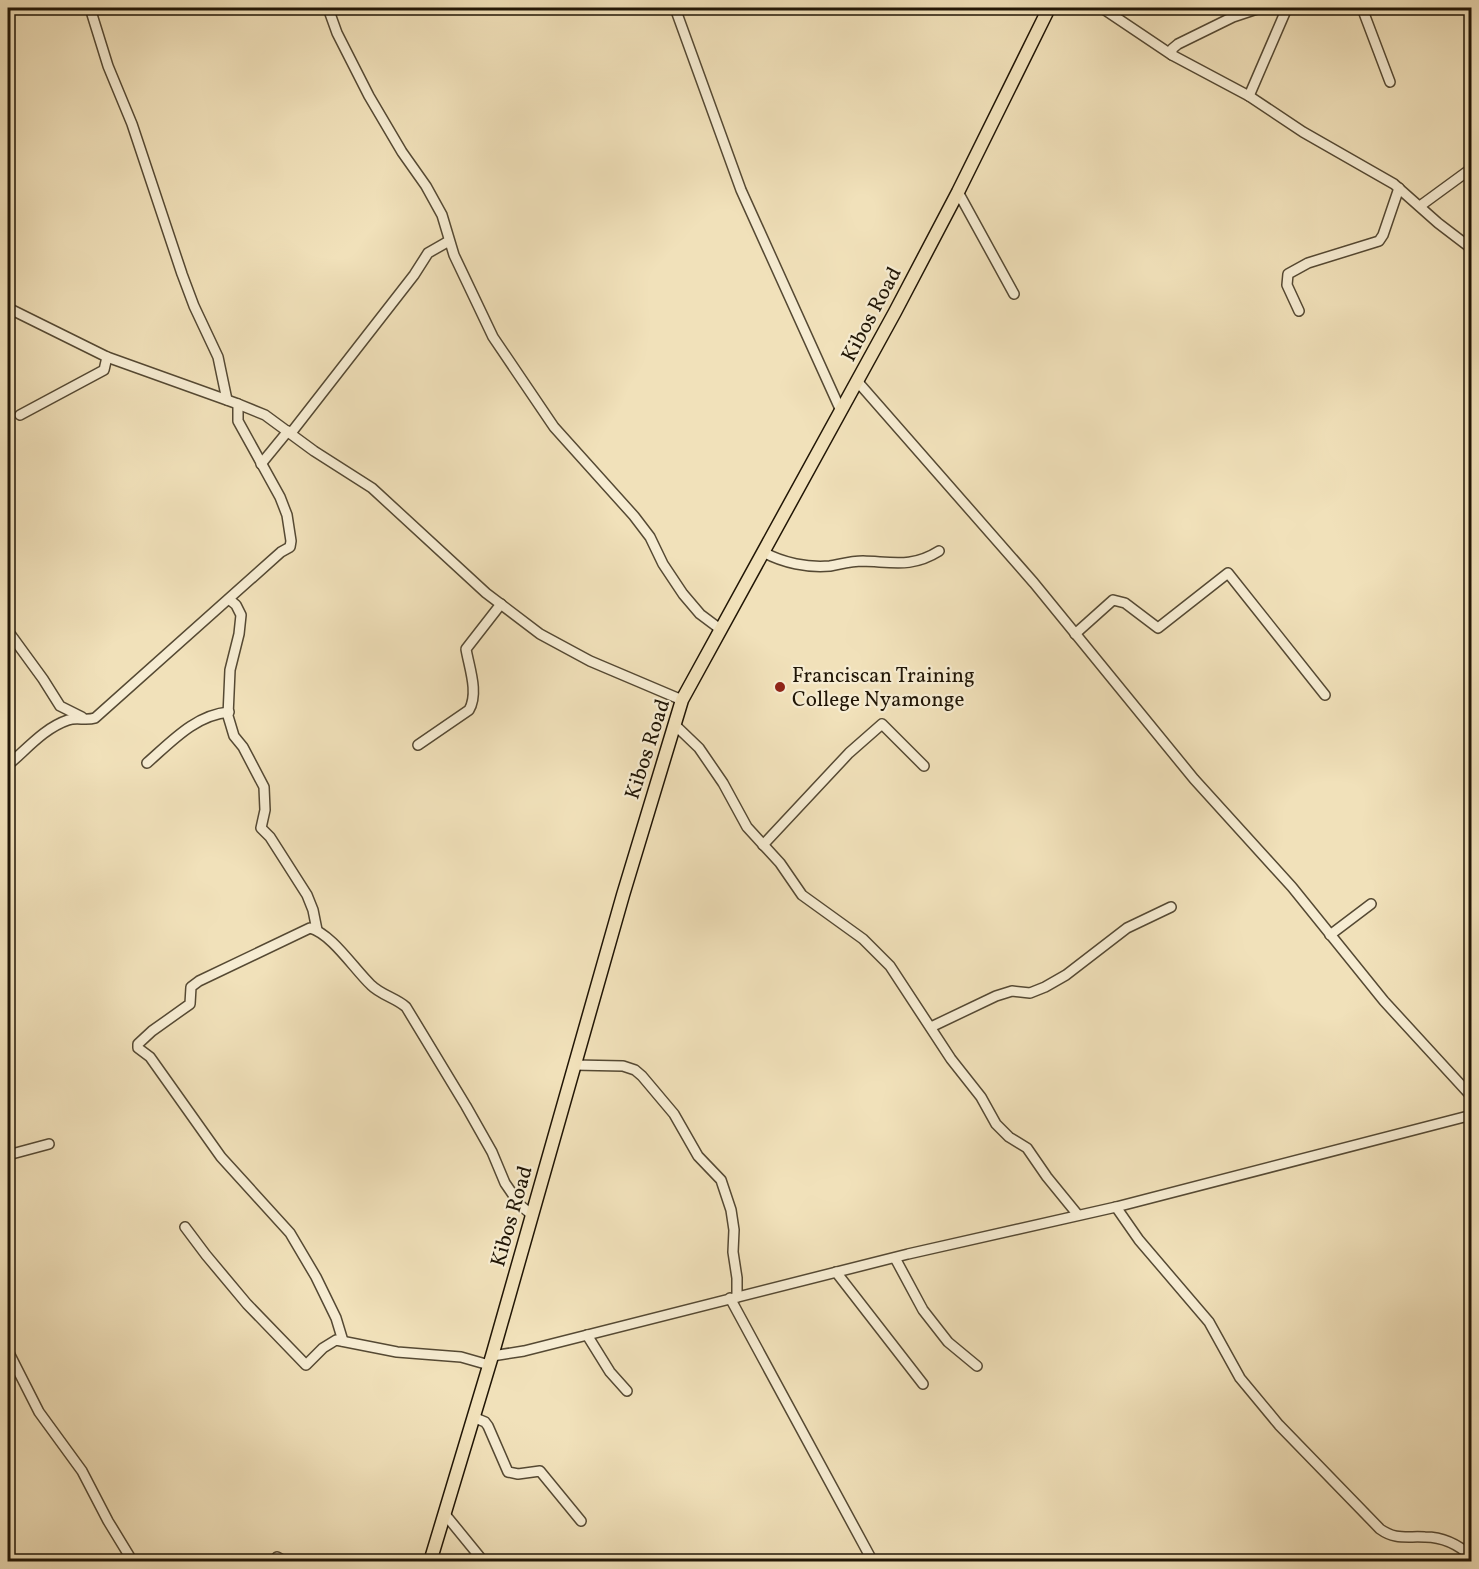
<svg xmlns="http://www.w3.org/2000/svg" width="1479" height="1569" viewBox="0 0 1479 1569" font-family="Vollkorn,serif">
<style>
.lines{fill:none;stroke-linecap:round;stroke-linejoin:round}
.minor-casing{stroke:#554933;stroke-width:12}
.major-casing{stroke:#211606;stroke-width:15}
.minor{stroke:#f6ecd2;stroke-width:9}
.major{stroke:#f1e1ba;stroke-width:12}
.poi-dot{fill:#8f2418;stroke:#f6ecd2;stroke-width:2}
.labels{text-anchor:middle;stroke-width:4.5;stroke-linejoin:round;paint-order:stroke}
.street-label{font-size:21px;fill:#211606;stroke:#f6ecd2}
.poi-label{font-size:21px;fill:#211606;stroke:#f6ecd2;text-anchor:start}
</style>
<rect width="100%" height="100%" fill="#f1e1ba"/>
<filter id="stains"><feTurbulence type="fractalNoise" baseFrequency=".00333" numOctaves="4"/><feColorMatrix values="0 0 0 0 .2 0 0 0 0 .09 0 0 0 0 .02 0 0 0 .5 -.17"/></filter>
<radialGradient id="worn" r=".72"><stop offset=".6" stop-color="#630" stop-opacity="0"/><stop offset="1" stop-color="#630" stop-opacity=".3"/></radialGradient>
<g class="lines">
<!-- minor casing -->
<g class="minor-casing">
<g id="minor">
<polyline points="90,8 108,66 132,124 182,274 194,306 218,357 227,400"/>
<polyline points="328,8 337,33 369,96 402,152 426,186 442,215 454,255 493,337 554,427 634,516 650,537 663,564 683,594 700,614 720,629"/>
<polyline points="675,8 741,190 841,411"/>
<polyline points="1102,8 1172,55"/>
<polyline points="1260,8 1233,17 1178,44 1172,49 1172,55 1249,96 1303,132 1394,184 1438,223 1472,249"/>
<polyline points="1362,8 1390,82"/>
<polyline points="1249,96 1287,8"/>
<polyline points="958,192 1014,294"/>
<polyline points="1420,206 1472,168"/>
<polyline points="8,308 107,357 238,404 265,415 314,451 372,488 486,593 540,634 590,661 682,700"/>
<polyline points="1299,311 1287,285 1288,274 1308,263 1379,241 1383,235 1399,188"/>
<polyline points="857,381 1034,583 1194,779 1292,887 1384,1001 1472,1097"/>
<polyline points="20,415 104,370 107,357"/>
<polyline points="291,433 414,275 428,253 449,241"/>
<polyline points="261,464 288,431"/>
<path d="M763,552C783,563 808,568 830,566C841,564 852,561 863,561C893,562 912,568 939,551"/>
<polyline points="230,600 236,605 241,615 239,634 230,670 228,716 234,736 243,747 264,787 265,810 261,828 270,837 307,895 313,910 317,930"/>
<polyline points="8,631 43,679 60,706 82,717"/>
<polyline points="1075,634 1113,600 1125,603 1158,628 1228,573 1325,695"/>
<polyline points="674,724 699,748 723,783 747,827 780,863 802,895 863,939 890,966 951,1059 981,1097 996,1124 1009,1137 1027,1148 1047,1177 1078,1215"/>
<path d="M418,745L469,710C479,693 469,667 466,649L501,604"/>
<path d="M147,763C171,742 195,715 229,712"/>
<path d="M8,765C26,750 44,728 68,720C77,717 86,721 95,718L281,552L290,547L291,541L287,515L280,497L238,421V404"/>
<polyline points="763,845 849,753 882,724 924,766"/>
<polyline points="1330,935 1371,904"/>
<polyline points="931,1027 996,996 1012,991 1030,993 1045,987 1066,975 1127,928 1171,907"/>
<polyline points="574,1065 623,1066 635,1070 642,1076 674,1114 698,1156 721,1180 731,1210 734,1230 733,1252 737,1278 737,1297"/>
<polyline points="8,1155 49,1144"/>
<path d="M1116,1207L1139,1240L1209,1322L1240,1378L1279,1425L1380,1529C1395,1540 1407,1536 1425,1537C1443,1537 1459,1545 1472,1557"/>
<polyline points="185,1227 206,1255 247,1304 306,1365 323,1348 336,1340 397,1352 461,1357 489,1365"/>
<polyline points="895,1258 923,1310 948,1342 977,1366"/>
<polyline points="836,1272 923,1384"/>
<polyline points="730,1298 873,1562"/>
<polyline points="587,1335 610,1372 627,1391"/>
<path d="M343,1341L336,1318L316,1277L290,1233L221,1157L150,1057L138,1048V1044L152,1031L190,1004L191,987L199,981L310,928C332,934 354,969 371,985C381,995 396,998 406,1007L466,1106L492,1152L505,1183L520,1205L532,1215"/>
<polyline points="8,1351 39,1412 82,1471 108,1521 133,1562"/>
<polyline points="492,1356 524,1351 908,1254 1116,1207 1472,1115"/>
<polyline points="473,1417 485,1422 488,1426 508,1472 518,1474 540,1471 581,1521"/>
<polyline points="444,1513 484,1562"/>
<polyline points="277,1557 286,1562"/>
</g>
</g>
<!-- major casing -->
<g class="major-casing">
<polyline id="major" points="430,1562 492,1356 623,895 682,700 895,312 958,192 1049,8"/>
</g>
<!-- minor -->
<use href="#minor" class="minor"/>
<!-- major -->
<use href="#major" class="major"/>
</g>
<!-- markers -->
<circle class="poi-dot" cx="780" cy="687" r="6"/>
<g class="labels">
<!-- street labels -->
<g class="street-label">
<text transform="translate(871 314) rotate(-62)" y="7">Kibos Road</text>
<text transform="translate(647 749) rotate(-72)" y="7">Kibos Road</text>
<text transform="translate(511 1216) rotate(-74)" y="7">Kibos Road</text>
</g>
<!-- poi labels -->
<g class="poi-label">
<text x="792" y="682">Franciscan Training<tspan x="792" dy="24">College Nyamonge</tspan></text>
</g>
</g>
<!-- margin -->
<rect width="1479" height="1569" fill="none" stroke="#f1e1ba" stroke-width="30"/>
<rect x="9" y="9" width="1461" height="1551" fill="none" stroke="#211606" stroke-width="3"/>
<rect x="15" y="15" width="1449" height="1539" fill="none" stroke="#211606" stroke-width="1.5"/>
<rect width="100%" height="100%" filter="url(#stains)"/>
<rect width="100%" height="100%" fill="url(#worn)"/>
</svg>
